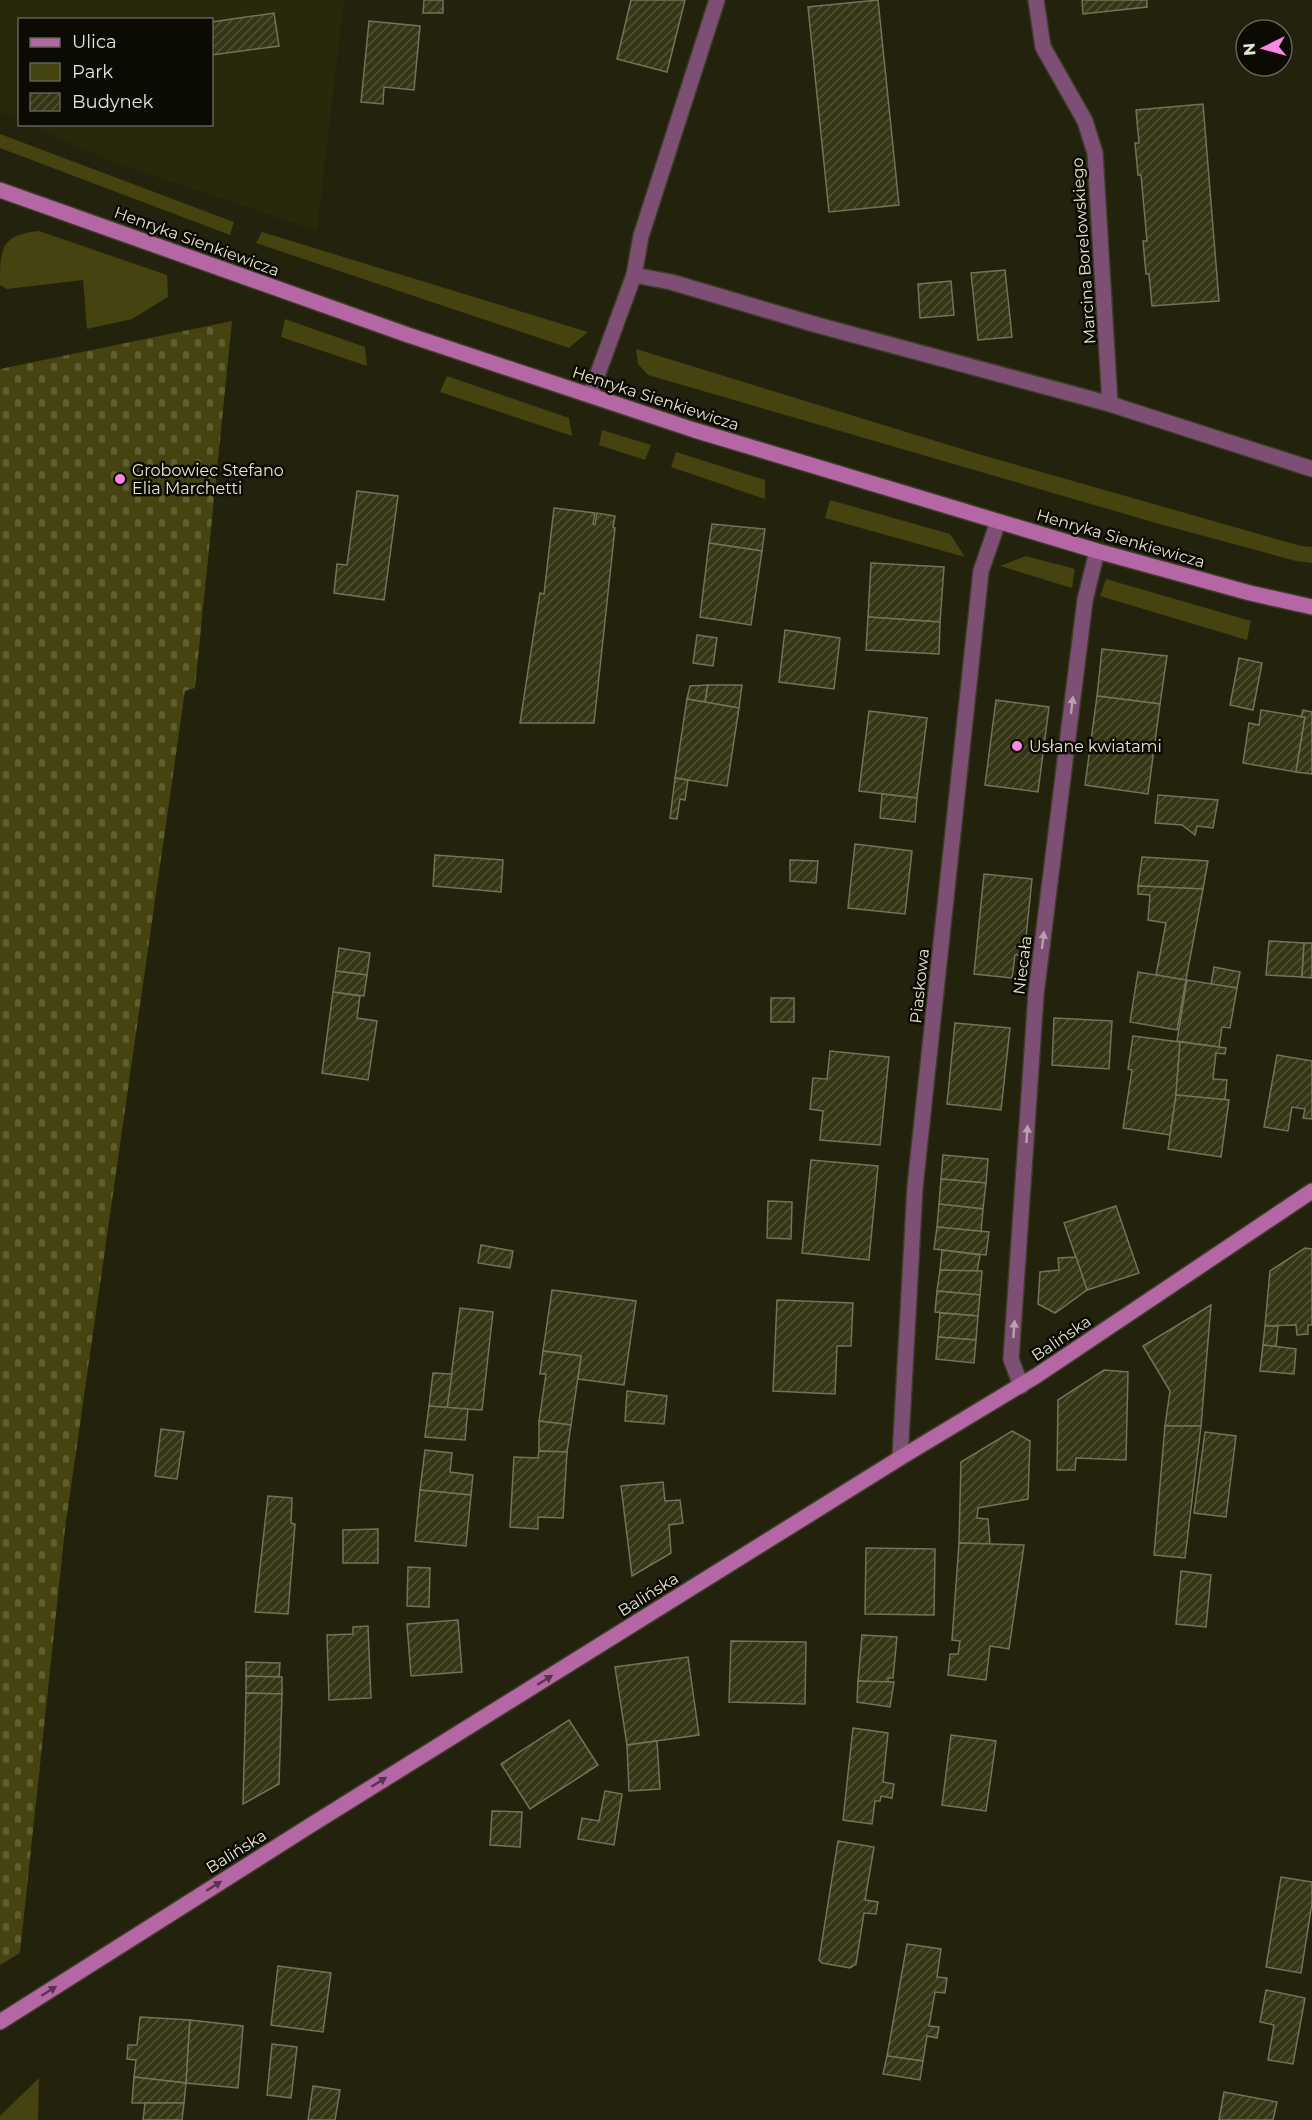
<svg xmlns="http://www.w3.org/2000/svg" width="1312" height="2120" viewBox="0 0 1312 2120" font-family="Montserrat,sans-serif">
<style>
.built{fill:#28280a}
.green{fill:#45430f}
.cemetery{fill:url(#cemetery-stones)}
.building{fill:url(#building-hatch);stroke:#72735a;stroke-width:1.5}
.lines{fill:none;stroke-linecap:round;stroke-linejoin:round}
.street-casing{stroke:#3e3d28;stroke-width:18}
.secondary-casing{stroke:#3e3d28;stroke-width:18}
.street{stroke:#7e4f74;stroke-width:15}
.secondary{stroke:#b467a4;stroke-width:15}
.oneway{fill:#b7a2aa}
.oneway2{fill:#57344c}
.poi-dot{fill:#fb86e4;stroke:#0b0b04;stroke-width:2}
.labels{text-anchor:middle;stroke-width:5;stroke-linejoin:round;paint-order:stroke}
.street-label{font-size:16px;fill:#e5e5d7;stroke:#0b0b04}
.poi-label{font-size:16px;fill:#e5e5d7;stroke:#0b0b04;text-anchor:start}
</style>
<defs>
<pattern id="cemetery-stones" width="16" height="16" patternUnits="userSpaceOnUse" patternTransform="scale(1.5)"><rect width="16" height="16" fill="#45430f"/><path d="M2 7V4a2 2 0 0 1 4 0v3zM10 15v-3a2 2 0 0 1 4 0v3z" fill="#605e31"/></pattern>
<pattern id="building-hatch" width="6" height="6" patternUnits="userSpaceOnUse" patternTransform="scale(1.5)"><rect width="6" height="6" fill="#363515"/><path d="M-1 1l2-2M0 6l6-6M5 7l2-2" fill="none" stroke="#535236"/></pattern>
</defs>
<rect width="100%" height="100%" fill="#23220c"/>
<!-- built -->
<polygon class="built" points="0,0 344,0 317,231 110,161 29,125 212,124 212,20 20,20 19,120 0,112"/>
<!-- green -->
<g class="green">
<polygon points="0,134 234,222 230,235 0,148"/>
<path d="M39,231L167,275L168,297L132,319L87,329L83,280L7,289L0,285C0,249 0,235 39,231Z"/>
<polygon points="262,232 588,332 569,348 256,243"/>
<polygon points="285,319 365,347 367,366 281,337"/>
<polygon points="636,349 975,453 1301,546 1312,547 1312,563 1296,561 1156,523 648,375 638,364"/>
<polygon points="447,376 569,418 572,436 440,392"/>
<polygon points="602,430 651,445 645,460 599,445"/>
<polygon points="676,452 765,480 765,499 671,467"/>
<polygon points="830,500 950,534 965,557 825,518"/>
<polygon points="1026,556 1075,569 1072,588 1000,566"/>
<polygon points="1106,579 1251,621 1247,640 1100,596"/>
<polygon points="39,2078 38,2120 0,2120 0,2116"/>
</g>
<!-- cemetery -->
<polygon class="cemetery" points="232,321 195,688 185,691 65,1529 20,1953 0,1965 0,369"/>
<!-- building -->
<g class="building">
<polygon points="424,0 443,0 443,13 423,13"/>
<polygon points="631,0 685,0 667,72 617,59"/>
<polygon points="878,0 899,205 829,212 808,7"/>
<polygon points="1082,0 1147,0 1147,7 1083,14"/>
<polygon points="274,13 279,46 212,55 212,22"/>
<polygon points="369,21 420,26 414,90 384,87 383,104 361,102"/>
<polygon points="1203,104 1219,301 1152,306 1149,274 1146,274 1143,241 1147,241 1141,175 1138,175 1135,143 1139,143 1136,110"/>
<polygon points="1005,270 1012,337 978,340 971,273"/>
<polygon points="951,281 954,315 920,318 918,284"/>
<polygon points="357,491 398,496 384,600 334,593 337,564 347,565"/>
<polygon points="554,508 595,513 593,524 595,525 597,513 615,516 613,527 615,528 594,723 520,723 540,593 544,594"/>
<polygon points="712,524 765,529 762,551 709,543"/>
<polygon points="709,543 762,551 751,625 700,617"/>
<polygon points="871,563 944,567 940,622 868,617"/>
<polygon points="868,617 940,622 939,654 866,650"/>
<polygon points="785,630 840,638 834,689 779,682"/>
<polygon points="697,635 717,638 713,666 693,663"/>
<polygon points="1102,649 1167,656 1160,704 1097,696"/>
<polygon points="1239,658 1262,663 1253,710 1230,705"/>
<polygon points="708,685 705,702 687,699 690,686"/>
<polygon points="708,685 742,685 739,708 705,702"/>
<polygon points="1097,696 1160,704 1148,794 1085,785"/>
<polygon points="687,699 739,708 727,786 675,778"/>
<polygon points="996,700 1049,707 1038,792 985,785"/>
<polygon points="1261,710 1305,717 1296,772 1243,763 1249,723 1259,725"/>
<polygon points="1303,710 1312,712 1312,774 1296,772 1305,717 1301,717"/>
<polygon points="869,711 927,718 917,798 859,791"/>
<polygon points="675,778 688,780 685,800 680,799 677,819 670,818"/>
<polygon points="882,794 917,798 915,822 880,818"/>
<polygon points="1158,795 1218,800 1213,828 1197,826 1195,835 1182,825 1155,823"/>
<polygon points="855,844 912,851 905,914 848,908"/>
<polygon points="435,855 503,860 501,892 433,886"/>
<polygon points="1142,857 1208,861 1203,889 1138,886"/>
<polygon points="790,860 818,861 816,883 790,881"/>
<polygon points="984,874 1032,879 1024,956 1015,955 1012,978 974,974"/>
<polygon points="1138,886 1203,889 1186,980 1156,975 1166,923 1148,920 1150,895 1138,894"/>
<polygon points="1269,941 1304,943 1302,977 1266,975"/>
<polygon points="1304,943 1312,943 1312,978 1302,977"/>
<polygon points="339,948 370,953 367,975 336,971"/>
<polygon points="1214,967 1240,972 1237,988 1211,984"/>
<polygon points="336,971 367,975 364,996 333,992"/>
<polygon points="1138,972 1186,980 1177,1030 1130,1022"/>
<polygon points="1187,980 1237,988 1230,1028 1222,1027 1219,1047 1177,1041"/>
<polygon points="333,992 360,996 357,1018 377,1021 368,1080 322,1073"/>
<rect x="771" y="998" width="23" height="24"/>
<polygon points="1054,1018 1112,1021 1109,1069 1052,1065"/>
<polygon points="955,1023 1010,1028 1001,1110 947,1104"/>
<polygon points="1133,1036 1180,1042 1176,1095 1170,1135 1123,1128 1132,1070 1128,1069"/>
<polygon points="1180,1042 1226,1048 1225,1054 1216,1053 1213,1079 1227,1080 1225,1100 1176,1095"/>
<polygon points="830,1051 889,1057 880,1145 820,1140 823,1111 810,1109 813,1078 827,1079"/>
<polygon points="1277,1055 1312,1061 1312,1119 1303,1118 1305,1109 1292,1107 1288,1131 1264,1127"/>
<polygon points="1176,1095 1229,1100 1221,1157 1168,1149"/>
<polygon points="943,1155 988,1159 986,1183 941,1179"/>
<polygon points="811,1160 878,1166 869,1260 802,1253"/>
<polygon points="941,1179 986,1183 983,1209 939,1204"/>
<polygon points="768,1201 792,1202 791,1239 767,1238"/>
<polygon points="939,1204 983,1209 981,1232 937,1227"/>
<polygon points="1116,1206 1139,1273 1087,1290 1064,1223"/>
<polygon points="937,1227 989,1232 986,1255 934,1249"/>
<polygon points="481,1245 513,1251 510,1268 478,1263"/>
<polygon points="1305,1248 1312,1249 1312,1325 1308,1325 1308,1334 1297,1335 1296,1325 1265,1326 1270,1271"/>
<polygon points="942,1250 980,1255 977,1272 940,1270"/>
<polygon points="1076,1257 1087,1290 1055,1313 1038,1304 1040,1272 1059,1270 1058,1258"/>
<polygon points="940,1270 982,1271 980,1295 937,1291"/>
<polygon points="552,1290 636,1301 624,1385 578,1379 581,1356 543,1351"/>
<polygon points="937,1291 980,1295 978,1316 935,1312"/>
<polygon points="777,1300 853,1303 851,1346 837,1346 835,1394 773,1391"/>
<polygon points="1211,1305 1201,1426 1165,1426 1170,1391 1143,1346"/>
<polygon points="460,1308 493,1312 482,1410 447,1408"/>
<polygon points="940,1313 978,1316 976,1340 938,1337"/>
<polygon points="1265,1326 1278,1326 1276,1347 1263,1345"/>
<polygon points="938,1337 976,1340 974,1363 936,1359"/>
<polygon points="1263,1345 1296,1349 1294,1374 1260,1371"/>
<polygon points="543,1351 581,1356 571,1425 539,1421 546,1374 540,1374"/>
<polygon points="1104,1370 1128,1372 1126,1460 1076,1458 1075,1470 1057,1470 1058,1400"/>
<polygon points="433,1373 452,1374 447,1408 429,1406"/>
<polygon points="627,1391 667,1396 664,1424 625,1421"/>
<polygon points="429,1406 468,1409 465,1440 425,1437"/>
<polygon points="539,1421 571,1425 567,1452 539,1451"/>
<polygon points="1165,1426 1201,1426 1185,1558 1154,1555"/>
<polygon points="161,1429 184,1432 177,1479 155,1476"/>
<polygon points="1012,1431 1030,1441 1028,1499 978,1508 977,1518 988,1519 990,1544 959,1543 961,1462"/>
<polygon points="1205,1432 1236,1436 1226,1517 1194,1513"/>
<polygon points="425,1450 452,1453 450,1472 473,1475 471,1495 420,1490"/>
<polygon points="539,1451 567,1452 563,1518 538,1517 538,1529 510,1527 514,1457 538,1458"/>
<polygon points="663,1482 665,1501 680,1500 683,1523 669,1525 671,1553 632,1576 621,1486"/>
<polygon points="420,1490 471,1495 466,1546 415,1541"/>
<polygon points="268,1496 292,1498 291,1523 295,1524 288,1614 255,1612"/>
<polygon points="378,1529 378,1563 343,1563 343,1530"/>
<polygon points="959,1543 1024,1545 1009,1649 990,1646 986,1680 948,1675 950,1654 958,1654 960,1641 952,1640"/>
<polygon points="866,1548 935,1549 934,1615 865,1614"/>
<polygon points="408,1567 430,1568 429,1607 407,1606"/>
<polygon points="1181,1571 1211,1575 1206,1627 1176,1624"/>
<polygon points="458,1620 462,1672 411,1676 407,1624"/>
<polygon points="368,1626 371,1698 329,1700 327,1635 353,1634 353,1627"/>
<polygon points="862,1635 897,1637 893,1678 888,1678 888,1683 858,1681"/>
<polygon points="731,1641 806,1642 805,1704 729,1702"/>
<polygon points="688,1657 699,1735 627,1745 615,1667"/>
<polygon points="246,1662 280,1663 279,1678 246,1676"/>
<polygon points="246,1676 282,1677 282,1694 246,1693"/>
<polygon points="858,1681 894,1682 890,1707 857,1702"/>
<polygon points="246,1693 282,1694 279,1784 243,1804"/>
<polygon points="569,1720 598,1765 530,1809 501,1764"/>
<polygon points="853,1728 888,1733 883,1782 894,1784 892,1798 881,1796 880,1801 875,1801 872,1824 843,1820"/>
<polygon points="951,1735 996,1741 986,1811 942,1805"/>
<polygon points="657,1741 660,1789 629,1791 627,1745"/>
<polygon points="605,1791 622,1794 614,1845 578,1839 582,1818 599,1821"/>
<polygon points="492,1811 522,1812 520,1847 490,1845"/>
<polygon points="838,1841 874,1847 865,1900 878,1902 876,1914 864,1913 856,1964 850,1968 822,1963 819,1960"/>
<polygon points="1281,1877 1312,1882 1312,1903 1301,1973 1266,1967"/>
<polygon points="907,1944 941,1949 937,1977 947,1978 945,1993 935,1992 929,2026 939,2027 937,2038 927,2036 923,2061 887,2056"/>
<polygon points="278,1966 331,1973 323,2032 271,2025"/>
<polygon points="1266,1990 1305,1998 1293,2064 1268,2060 1274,2025 1260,2022"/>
<polygon points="140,2017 190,2020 186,2083 134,2077 136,2060 127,2059 128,2045 137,2045"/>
<polygon points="190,2020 243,2026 238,2088 186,2083"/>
<polygon points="272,2044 297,2047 291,2098 267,2095"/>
<polygon points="887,2056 923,2061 920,2080 883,2074"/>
<polygon points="134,2077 186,2083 184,2103 132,2103"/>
<polygon points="313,2086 340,2090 335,2120 308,2120"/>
<polygon points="1224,2092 1277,2102 1273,2120 1219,2120"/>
<polygon points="145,2103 184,2103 182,2120 143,2120"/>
</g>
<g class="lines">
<!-- street casing -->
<g class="street-casing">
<g id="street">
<polyline points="1036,0 1043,47 1085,121 1095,153 1110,404"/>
<polyline points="634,275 671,282 817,325 1110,404 1312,469"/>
<polyline points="590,395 634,275 641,236 717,0"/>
<polyline points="1021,1386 1011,1359 1036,994 1085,600 1097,551"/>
<polyline points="900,1458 915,1187 981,571 998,522"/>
</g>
</g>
<!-- secondary casing -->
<g class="secondary-casing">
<g id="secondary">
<polyline points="0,190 408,335 694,430 1097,551 1250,593 1312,607"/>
<polyline points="0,2022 311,1825 900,1458 1036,1376 1312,1191"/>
</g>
</g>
<!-- street -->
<use href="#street" class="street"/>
<!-- secondary -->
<use href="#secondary" class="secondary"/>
</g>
<!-- one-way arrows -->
<defs><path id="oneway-solid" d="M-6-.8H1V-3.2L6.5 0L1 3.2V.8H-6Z" transform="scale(1.5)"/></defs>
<g class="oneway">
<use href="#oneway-solid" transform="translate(1072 705) rotate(-83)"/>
<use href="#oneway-solid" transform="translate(1043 940) rotate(-83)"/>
<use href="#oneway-solid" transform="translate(1027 1134) rotate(-86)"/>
<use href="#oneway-solid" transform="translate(1014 1329) rotate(-86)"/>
</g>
<g class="oneway2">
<use href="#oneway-solid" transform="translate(545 1680) rotate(-32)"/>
<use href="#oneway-solid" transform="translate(379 1782) rotate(-32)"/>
<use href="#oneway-solid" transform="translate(214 1886) rotate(-32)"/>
<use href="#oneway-solid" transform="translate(49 1991) rotate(-32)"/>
</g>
<!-- markers -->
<g class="poi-dot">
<circle cx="120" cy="479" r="6"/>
<circle cx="1017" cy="746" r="6"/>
</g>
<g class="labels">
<!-- street labels -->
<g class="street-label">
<text transform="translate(197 241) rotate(20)" y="6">Henryka Sienkiewicza</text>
<text transform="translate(1083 251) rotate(-94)" y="6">Marcina Borelowskiego</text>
<text transform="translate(656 398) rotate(18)" y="6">Henryka Sienkiewicza</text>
<text transform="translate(1121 538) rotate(16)" y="6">Henryka Sienkiewicza</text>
<text transform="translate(1022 965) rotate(-83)" y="6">Niecała</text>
<text transform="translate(919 986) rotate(-84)" y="6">Piaskowa</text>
<text transform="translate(1061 1338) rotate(-34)" y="6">Balińska</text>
<text transform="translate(648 1594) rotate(-32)" y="6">Balińska</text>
<text transform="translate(236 1851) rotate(-32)" y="6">Balińska</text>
</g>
<!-- poi labels -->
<g class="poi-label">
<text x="132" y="476">Grobowiec Stefano<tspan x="132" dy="18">Elia Marchetti</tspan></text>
<text x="1029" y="752">Usłane kwiatami</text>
</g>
</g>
<!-- legend -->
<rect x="18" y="18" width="195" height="108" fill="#0b0b04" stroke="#626258" stroke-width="1.5"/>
<rect x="30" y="38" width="30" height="9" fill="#b467a4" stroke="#626258" stroke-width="1.5"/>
<text x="72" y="48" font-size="18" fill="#e5e5d7">Ulica</text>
<rect x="30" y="63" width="30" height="18" fill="#45430f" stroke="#626258" stroke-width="1.5"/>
<text x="72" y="78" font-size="18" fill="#e5e5d7">Park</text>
<rect x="30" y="93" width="30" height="18" fill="url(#building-hatch)" stroke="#626258" stroke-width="1.5"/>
<text x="72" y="108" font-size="18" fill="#e5e5d7">Budynek</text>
<!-- north arrow -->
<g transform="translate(1264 48) rotate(265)"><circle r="28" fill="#0b0b04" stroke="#626258" stroke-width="1.5"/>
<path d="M0-4.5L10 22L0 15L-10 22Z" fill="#fb86e4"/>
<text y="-9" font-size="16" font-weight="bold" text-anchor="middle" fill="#e5e5d7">N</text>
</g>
</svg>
